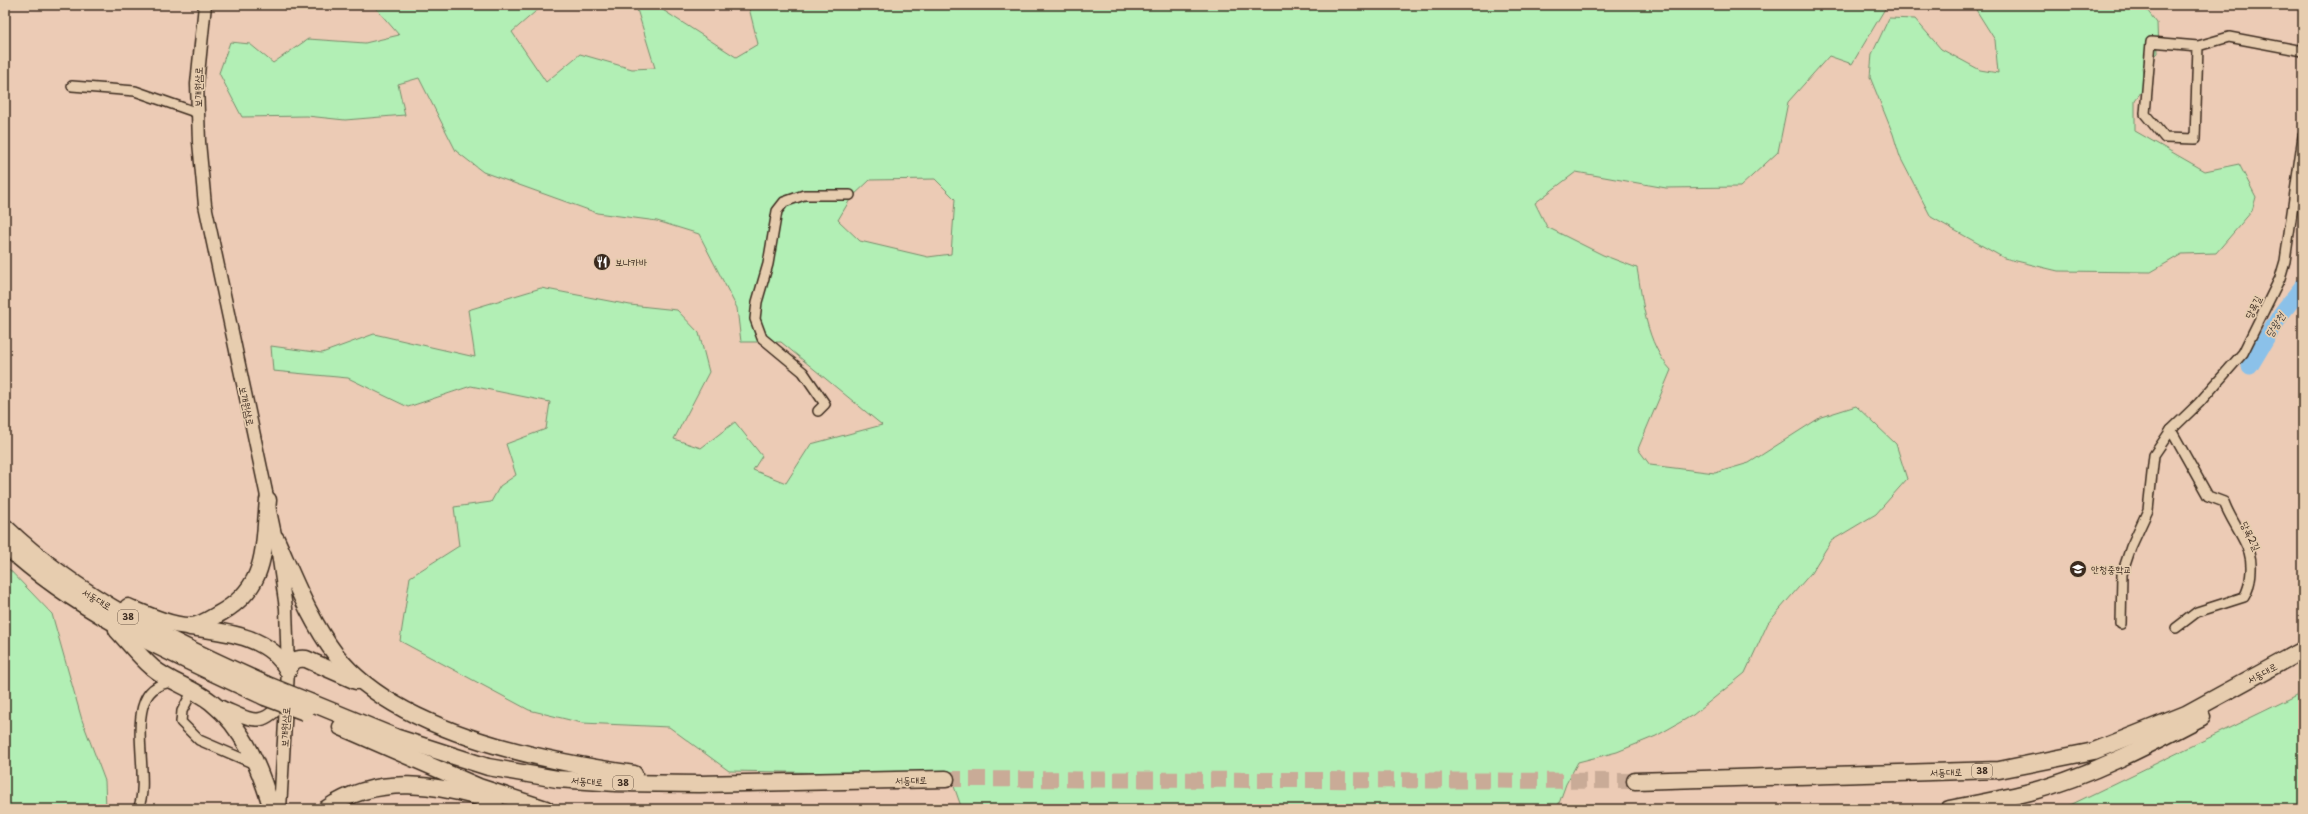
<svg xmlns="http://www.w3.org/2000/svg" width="2308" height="814" viewBox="0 0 2308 814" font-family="'Playpen Sans','Poor Story',sans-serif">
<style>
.green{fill:#b2efb5;stroke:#768c6a;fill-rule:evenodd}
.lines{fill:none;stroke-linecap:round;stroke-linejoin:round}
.river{stroke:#8bc1e9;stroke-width:17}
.highway-tunnel{stroke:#c9ab97;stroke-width:16;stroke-dasharray:16 8;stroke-linecap:butt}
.street-casing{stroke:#3b2a1e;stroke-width:12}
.secondary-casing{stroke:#3b2a1e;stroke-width:15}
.highway-casing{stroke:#3b2a1e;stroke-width:19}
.street{stroke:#e7cdaf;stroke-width:9}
.secondary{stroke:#e7cdaf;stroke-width:12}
.highway{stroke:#e7cdaf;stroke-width:16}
.highway-bridge-casing{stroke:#3b2a1e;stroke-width:19;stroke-linecap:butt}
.highway-bridge{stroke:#e7cdaf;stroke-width:16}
.labels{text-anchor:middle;stroke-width:3.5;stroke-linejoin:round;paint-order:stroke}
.shield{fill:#e7cdaf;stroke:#6f5b4a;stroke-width:1}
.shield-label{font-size:9px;font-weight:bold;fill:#3b2a1e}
.street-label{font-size:10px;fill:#3b2a1e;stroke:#e7cdaf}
.poi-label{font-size:10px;fill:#3b2a1e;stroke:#e7cdaf;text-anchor:start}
.water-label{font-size:11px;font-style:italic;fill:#47413c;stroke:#e7cdaf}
</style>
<rect width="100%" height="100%" fill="#eccbb5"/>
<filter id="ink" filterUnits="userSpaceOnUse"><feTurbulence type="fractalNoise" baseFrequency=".025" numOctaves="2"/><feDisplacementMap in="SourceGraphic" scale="8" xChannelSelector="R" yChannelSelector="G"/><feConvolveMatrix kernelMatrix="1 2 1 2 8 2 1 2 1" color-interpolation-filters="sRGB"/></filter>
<g filter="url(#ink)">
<!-- green -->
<g class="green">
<path d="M373,5H543L512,32L546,82L580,54L632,69L655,68L636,6L655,5L736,57L758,44L749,8L746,5H1884L1886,7L1852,64L1829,56L1788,102L1778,152L1740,187L1666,188L1576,172L1535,203L1547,227L1603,255L1637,268C1643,303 1646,343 1671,370L1638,449L1650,465L1715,473L1749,463L1821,417L1856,406L1896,444L1907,479L1876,514L1831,541L1811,573L1768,623L1745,673L1693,715L1656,736L1617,752L1578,762L1566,784L1557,809H962L950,775L729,771L669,727L582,723L529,710L400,641L410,577L459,546L454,507L491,502L500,486L516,475L506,444L546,429L550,402L471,386L408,407L348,378L273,371L271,346L322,353L374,334L475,357L468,310L541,288L630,305L677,310L699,333L709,372L674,439L701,448L735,422L762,456L753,470L786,483L811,444L882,425L781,342H741L737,308L699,234L657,221L597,213L483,172L456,151L419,78L398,84L405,115L345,120L307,116L242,117L219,73L230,42L250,44L273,63L308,39L365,43L399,35ZM935,179L955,199L951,254L928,257L860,241L838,220L851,198L870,180Z"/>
<polygon points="1973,5 2143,5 2157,23 2158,53 2142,67 2145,87 2135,100 2135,131 2205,171 2239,164 2256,197 2252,211 2216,253 2182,254 2151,272 2058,271 2004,258 1931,217 1900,157 1893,134 1870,77 1872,54 1889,18 1915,19 1941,49 1980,70 1998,73 1995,40"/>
<polygon points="5,565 52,614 82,720 105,781 106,809 5,809"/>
<polygon points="2303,692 2303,809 2062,809 2287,700"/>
</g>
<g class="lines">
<!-- river -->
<polyline class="river" points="2250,366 2281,314 2303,286"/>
<!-- highway-tunnel -->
<polyline class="highway-tunnel" points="946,779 1635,781"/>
<!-- street casing -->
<g class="street-casing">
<g id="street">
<polyline points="2198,46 2195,139 2165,138 2145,114 2151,42 2198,46 2229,37 2303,51"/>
<polyline points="72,86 135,91 198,113"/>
<polyline points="818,411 825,404 803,372 762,338 755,319 757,302 768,264 777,211 784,202 804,195 850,195"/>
<path d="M2171,430L2208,496L2224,502C2230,519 2243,535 2249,552C2253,565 2251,586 2244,597L2197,612L2176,628"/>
<polyline points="2121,624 2122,574 2131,547 2148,510 2154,455 2171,430 2199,403 2243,353 2280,278 2285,261 2303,136"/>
<polyline points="193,690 182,711 181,722 199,740 257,765"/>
<path d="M138,809C154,775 116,686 173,682"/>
</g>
</g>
<!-- secondary casing -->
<g class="secondary-casing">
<g id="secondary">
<polyline points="205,5 197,84 199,142 205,205 276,539 286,608 288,671 280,809"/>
<path d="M219,706C253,720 261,731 287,697"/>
</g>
</g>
<!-- highway casing -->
<g class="highway-casing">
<g id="highway">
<path d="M5,527C80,599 171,642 265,684"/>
<path d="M276,539C294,579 310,621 336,655C396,732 542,761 634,774"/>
<path d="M5,545C79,614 174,655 265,697"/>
<path d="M128,607C145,614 171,626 189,626C198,627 210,619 217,615C268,588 263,551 268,500"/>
<path d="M190,627C226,632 270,636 288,671"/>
<path d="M117,630C129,643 140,657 153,668C170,682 193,688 211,702C245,729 260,769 272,809"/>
<path d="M288,671C292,661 295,658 306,659L356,681"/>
<polyline points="312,703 395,737 488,767 557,779 616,783 699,784 946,779"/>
<polyline points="341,727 479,787 546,809"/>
<polyline points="1635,781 1999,770 2094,751 2186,714 2303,650"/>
<path d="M326,809C378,773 438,784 495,802"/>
<path d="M1949,809C1976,804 2003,799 2030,792C2090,776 2147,746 2202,717"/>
</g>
</g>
<!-- street -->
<use href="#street" class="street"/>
<!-- secondary -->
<use href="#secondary" class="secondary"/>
<!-- highway -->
<use href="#highway" class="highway"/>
<!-- highway-bridge casing -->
<g class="highway-bridge-casing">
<g id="highway-bridge">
<polyline points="265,684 312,703"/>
<polyline points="265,697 305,712"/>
</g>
</g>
<!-- highway-bridge -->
<use href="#highway-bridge" class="highway-bridge"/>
</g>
</g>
<!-- icons -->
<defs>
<g id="restaurant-disc" transform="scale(0.9)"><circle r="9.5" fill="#3b2a1e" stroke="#e7cdaf"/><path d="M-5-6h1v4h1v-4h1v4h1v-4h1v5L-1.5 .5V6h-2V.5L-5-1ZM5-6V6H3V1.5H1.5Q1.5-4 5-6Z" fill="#fff"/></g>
<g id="school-disc" transform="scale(0.9)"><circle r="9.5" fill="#3b2a1e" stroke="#e7cdaf"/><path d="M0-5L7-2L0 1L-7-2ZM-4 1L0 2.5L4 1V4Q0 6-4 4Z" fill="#fff"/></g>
</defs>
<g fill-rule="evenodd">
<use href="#restaurant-disc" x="602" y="262"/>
<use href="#school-disc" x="2078" y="569"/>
</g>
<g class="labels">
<!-- shield labels -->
<g class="shield">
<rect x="118" y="610" width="20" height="14" rx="3"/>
<rect x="1972" y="764" width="20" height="14" rx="3"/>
<rect x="613" y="776" width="20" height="14" rx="3"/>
</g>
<g class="shield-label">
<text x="128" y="620">38</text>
<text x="1982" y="774">38</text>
<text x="623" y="786">38</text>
</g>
<!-- street labels -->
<g class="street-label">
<text transform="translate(198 87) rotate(-89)" y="4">보개원삼로</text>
<text transform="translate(2253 307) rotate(-64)" y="4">당목길</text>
<text transform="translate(247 406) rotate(78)" y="4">보개원삼로</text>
<text transform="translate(2251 536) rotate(64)" y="4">당목2길</text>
<text transform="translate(97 599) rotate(31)" y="4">서동대로</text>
<text transform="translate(2262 673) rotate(-29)" y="4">서동대로</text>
<text transform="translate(285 727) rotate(-87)" y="4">보개원삼로</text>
<text transform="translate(1946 772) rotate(-2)" y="4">서동대로</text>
<text transform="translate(911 780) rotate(-1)" y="4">서동대로</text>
<text transform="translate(587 781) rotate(4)" y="4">서동대로</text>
</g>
<!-- poi labels -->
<g class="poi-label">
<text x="615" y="266">보나카바</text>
<text x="2091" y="573">안청중학교</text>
</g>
<!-- water labels -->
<g class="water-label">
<text transform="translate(2275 325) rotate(-58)" y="4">당왕천</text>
</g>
</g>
<!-- margin -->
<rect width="2308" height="814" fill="none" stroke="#e7cdaf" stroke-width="20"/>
<rect x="10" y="10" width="2288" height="794" fill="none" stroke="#3b2a1e" stroke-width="1.5" filter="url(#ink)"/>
</svg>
